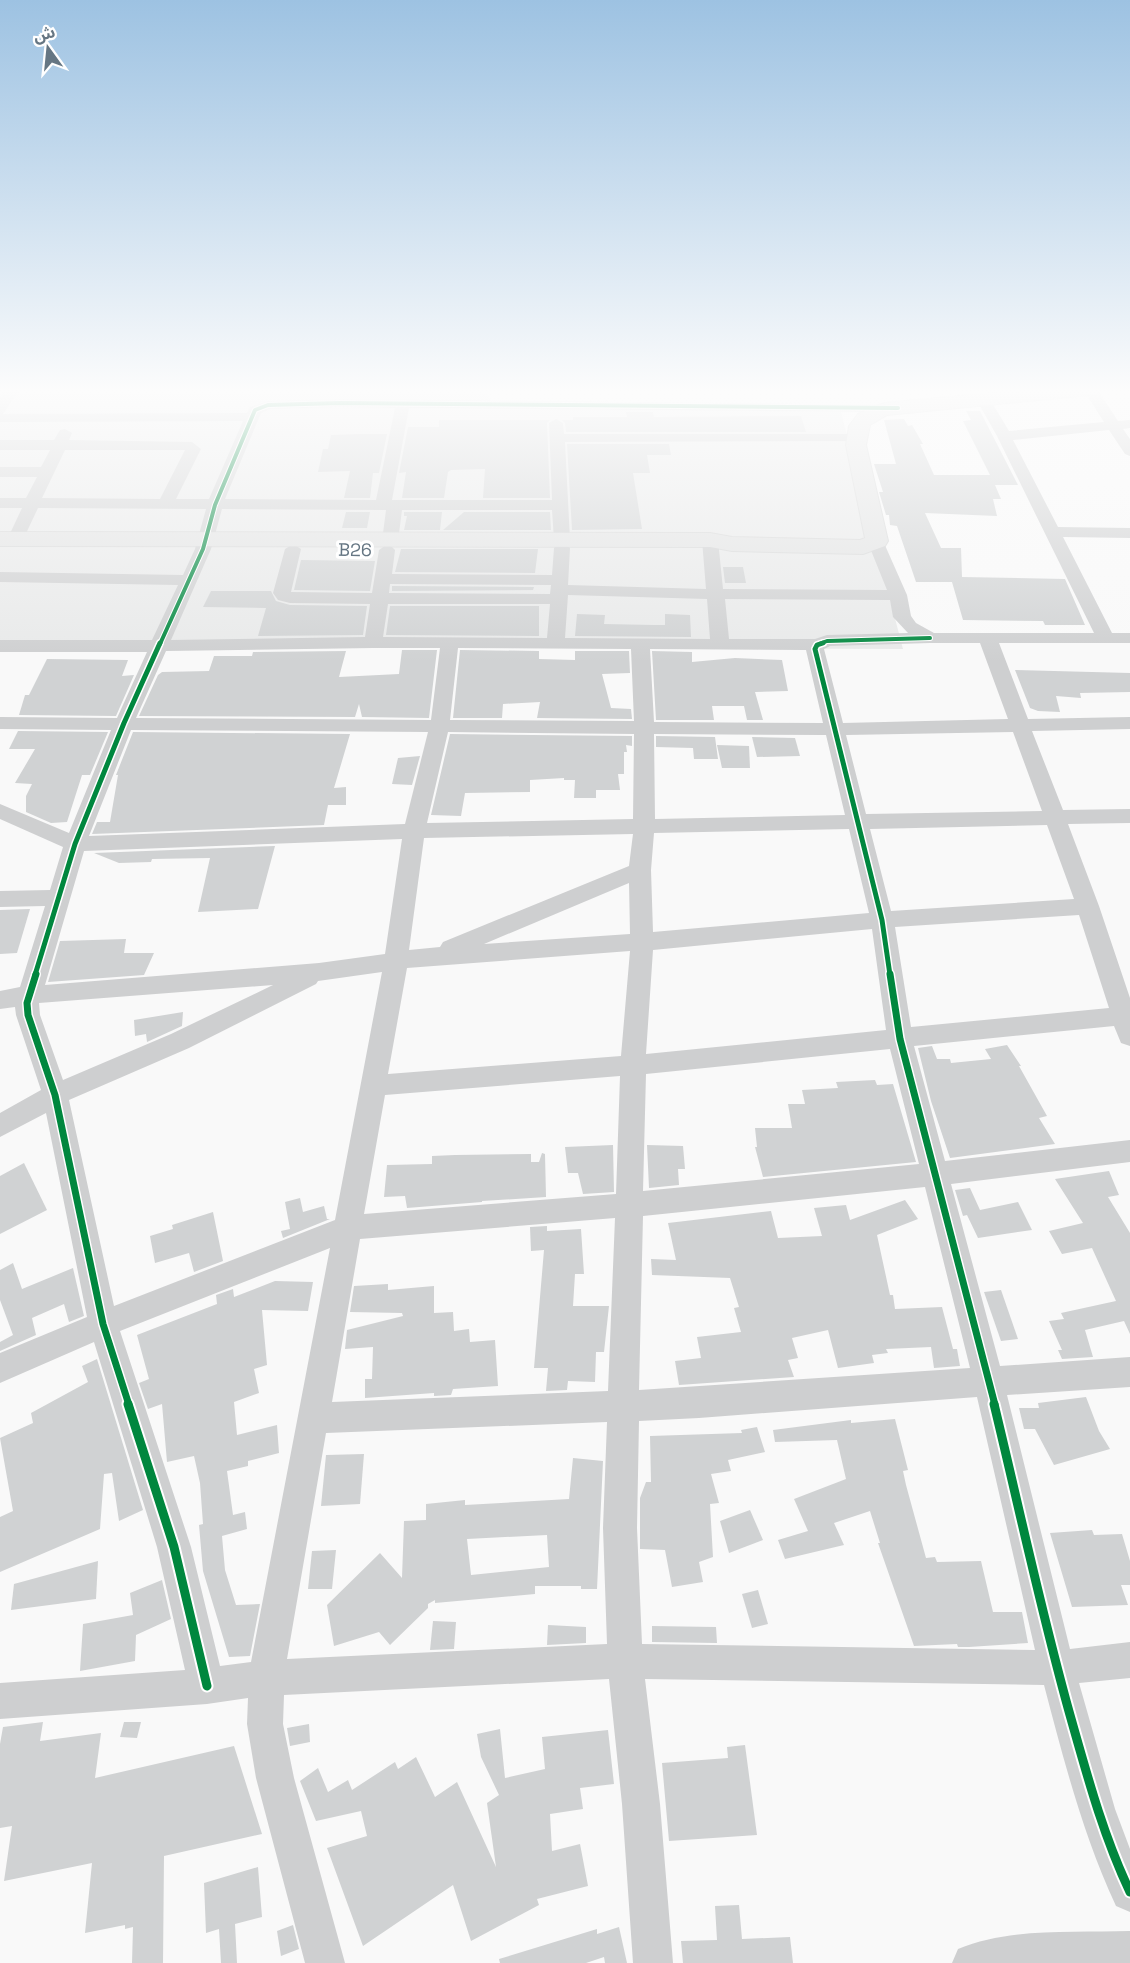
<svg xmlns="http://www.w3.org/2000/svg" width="1130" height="1963" viewBox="0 0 1130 1963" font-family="'Space Grotesk','Noto Sans Arabic',sans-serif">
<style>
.built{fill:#e8e9e9}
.building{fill:#d0d2d3;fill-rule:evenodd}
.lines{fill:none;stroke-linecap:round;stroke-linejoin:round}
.highway-casing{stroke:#d5d6d6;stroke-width:2}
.minor{fill:#cecfd0;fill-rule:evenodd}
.highway{fill:#e1e2e2;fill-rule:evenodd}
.cycleway-far3-casing{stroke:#fff;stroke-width:6}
.cycleway-far2-casing{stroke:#fff;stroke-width:8}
.cycleway-far1-casing{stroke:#fff;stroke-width:10}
.cycleway-casing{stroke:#fff;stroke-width:13}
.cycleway-far3{stroke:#00873e;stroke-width:4}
.cycleway-far2{stroke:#00873e;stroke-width:5}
.cycleway-far1{stroke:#00873e;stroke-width:7}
.cycleway{stroke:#00873e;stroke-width:9}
.labels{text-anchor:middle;stroke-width:6;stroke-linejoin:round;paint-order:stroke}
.far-street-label{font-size:18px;fill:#657683;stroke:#fff}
</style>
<rect width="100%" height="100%" fill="#f9f9f9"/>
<!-- built -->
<polygon class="built" points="0,389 484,389 495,407 841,412 903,649 0,646"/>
<!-- building -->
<g class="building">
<polygon points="966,411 980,411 1018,485 995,485 1001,499 993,499 997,516 925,513 941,548 961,548 962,577 1065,579 1085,625 1045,625 1043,621 963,620 952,582 916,582 897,526 890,525 889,515 886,515 879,492 883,492 874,464 896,464 884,420 904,419 908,426 912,425 923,444 920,444 934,475 990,475 963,421 971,420"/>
<polygon points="626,412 653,412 654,417 801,416 806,432 566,432 565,423 562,420 573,420 573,417 627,417"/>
<polygon points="439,420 550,420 547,423 550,498 483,498 485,469 451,470 448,472 444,498 402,498 406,472 399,473 408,427 439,427"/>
<polygon points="359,434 387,434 379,473 373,473 370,498 344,498 350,471 318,472 323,449 328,449 331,435"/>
<polygon points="567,444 669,444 671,455 647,455 650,473 633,473 642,529 572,530"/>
<polygon points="346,512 370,512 367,528 342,528"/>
<polygon points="404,512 442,512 440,530 404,530 407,516 404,516"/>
<polygon points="464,512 550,512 551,530 443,530"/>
<polygon points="401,549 538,549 535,573 395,572"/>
<polygon points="301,560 375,561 370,591 294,590"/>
<polygon points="723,567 743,567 746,583 725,583"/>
<polygon points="392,586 534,587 533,590 540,590 392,591"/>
<polygon points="211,591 271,591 276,601 290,605 367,606 363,635 258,636 266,608 203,607"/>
<polygon points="390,606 539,606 539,636 386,635"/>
<polygon points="577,614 605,615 604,624 654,625 665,625 665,614 690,615 691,637 575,636"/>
<polygon points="402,650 437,650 429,718 362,717 359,704 355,717 139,716 158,675 162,672 209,671 214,656 252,656 253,652 346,651 339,677 399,674"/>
<polygon points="460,650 539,651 539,659 575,660 575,651 629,651 630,673 602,674 611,708 631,709 632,719 537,718 540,702 503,704 502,718 453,718"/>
<polygon points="652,651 692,652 692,662 735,658 782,660 788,691 755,692 763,720 747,720 744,706 712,706 714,720 656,720"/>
<polygon points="47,659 128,660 122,676 134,675 116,716 19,715 25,695 29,695"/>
<polygon points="1015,670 1130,673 1130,692 1080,693 1081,698 1056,696 1060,712 1038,711 1030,708"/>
<polygon points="18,731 108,732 90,775 82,775 67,822 51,823 26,812 26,796 32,784 15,783 35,749 9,749"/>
<polygon points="133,732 350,734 334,788 346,787 346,805 328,805 324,825 92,834 97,822 110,822 118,775 116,775"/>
<polygon points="450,734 632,736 632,746 626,745 627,752 624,752 624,774 618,774 620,790 596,790 596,798 574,798 575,780 564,780 564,778 530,780 530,792 465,793 461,816 431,815"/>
<polygon points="656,736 715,737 718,759 694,759 693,748 656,747"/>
<polygon points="752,737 795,738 800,756 757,757"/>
<polygon points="717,745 749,746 750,768 722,768"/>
<polygon points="420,756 412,785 392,784 398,758"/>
<polygon points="275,846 258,909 198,912 210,858 152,859 151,862 119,863 94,853"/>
<polygon points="30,909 17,953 0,954 0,910"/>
<polygon points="126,939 124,953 154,953 144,975 48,982 60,941"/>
<polygon points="183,1012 182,1026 147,1042 146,1034 135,1036 134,1020"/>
<polygon points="1007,1045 1021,1066 1019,1066 1047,1116 1039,1118 1055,1144 950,1158 931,1101 918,1048 932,1046 937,1059 950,1059 951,1063 991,1059 985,1049"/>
<polygon points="875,1080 877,1085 893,1084 916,1162 763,1177 755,1147 757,1147 755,1128 792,1128 788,1104 805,1104 802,1090 838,1088 836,1082"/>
<polygon points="613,1145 614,1192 583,1194 578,1173 568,1173 565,1147"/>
<polygon points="647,1145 683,1146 685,1169 678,1169 679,1185 649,1188"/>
<polygon points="542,1153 545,1154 546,1197 482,1201 482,1202 407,1208 405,1196 384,1197 387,1165 432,1164 432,1156 455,1155 531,1154 531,1162 539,1162"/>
<polygon points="24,1163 47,1210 0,1234 0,1176"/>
<polygon points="1109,1171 1119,1195 1108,1197 1130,1233 1130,1334 1124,1321 1085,1330 1093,1357 1062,1359 1058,1350 1062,1350 1049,1321 1064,1319 1061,1313 1116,1301 1092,1248 1062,1254 1049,1231 1083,1223 1055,1179"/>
<polygon points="970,1188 980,1210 1018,1202 1032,1230 978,1238 967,1215 963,1216 955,1190"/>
<polygon points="300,1198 303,1212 324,1206 327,1219 330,1219 283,1238 281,1231 290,1229 285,1202"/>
<polygon points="905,1200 918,1219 877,1235 890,1295 893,1295 895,1309 942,1307 953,1349 957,1349 960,1366 934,1368 931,1347 886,1349 888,1353 872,1355 874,1363 838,1368 828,1330 792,1338 798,1358 788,1360 794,1377 679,1385 675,1361 701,1358 697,1337 741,1332 734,1308 739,1307 730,1278 652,1275 651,1259 676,1260 668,1223 771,1211 778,1238 822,1236 814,1208 846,1205 850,1220"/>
<polygon points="213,1212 223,1261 194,1272 189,1253 155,1263 150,1236 173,1229 172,1225"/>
<polygon points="547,1226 547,1231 581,1229 584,1274 575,1274 573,1306 609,1306 604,1352 596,1352 595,1382 568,1381 567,1390 546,1391 548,1368 534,1368 544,1250 531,1251 530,1227"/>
<polygon points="13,1263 22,1289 73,1268 84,1316 69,1322 64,1304 32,1318 36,1335 0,1351 0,1342 13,1335 0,1300 0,1270"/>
<polygon points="275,1281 313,1282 308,1311 262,1310 267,1365 254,1369 259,1393 234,1402 237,1435 277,1425 279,1453 248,1461 248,1466 227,1471 233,1515 245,1512 247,1529 222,1536 225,1570 236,1605 260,1604 250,1656 229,1657 203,1571 199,1525 203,1524 200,1483 194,1456 167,1462 162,1404 148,1409 139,1383 149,1379 137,1335 217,1304 216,1295 233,1289 234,1297"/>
<polygon points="388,1284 388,1290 434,1286 434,1313 453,1312 454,1331 469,1329 470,1342 495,1340 498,1386 453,1389 451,1395 434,1396 434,1393 365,1398 365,1379 372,1379 373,1347 345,1349 347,1330 403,1316 402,1313 350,1312 354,1286"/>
<polygon points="1001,1290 1018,1339 1001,1341 984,1292"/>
<polygon points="97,1359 143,1510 119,1521 112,1473 104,1474 100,1529 0,1572 0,1517 13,1511 0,1438 33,1423 31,1413 88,1382 82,1366"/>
<polygon points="1086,1397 1099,1431 1110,1449 1054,1465 1035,1429 1024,1429 1019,1408 1039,1408 1038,1403"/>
<polygon points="895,1419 908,1470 903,1471 906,1485 926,1558 935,1557 937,1562 981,1561 993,1612 1022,1612 1028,1643 969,1647 958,1647 957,1644 914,1646 878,1543 880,1543 870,1511 834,1523 844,1545 785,1559 778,1540 808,1531 794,1499 846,1479 837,1440 775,1442 773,1430 851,1420 851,1423"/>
<polygon points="757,1427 765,1452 728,1460 731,1471 711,1474 719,1503 710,1504 713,1557 699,1562 703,1582 672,1587 665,1550 640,1549 640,1498 646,1482 651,1482 650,1436 742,1433 741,1430"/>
<polygon points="364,1454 360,1504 321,1506 326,1455"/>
<path d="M573,1458L603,1461L597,1589H581V1586H535V1594L435,1603V1600L428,1604V1608L390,1645L379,1632L334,1646L327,1605L380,1553L402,1578L404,1521L426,1520V1504L465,1500V1505L569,1499ZM547,1535L549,1567L471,1575L467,1539Z"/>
<polygon points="750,1510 763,1540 729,1553 720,1521"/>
<polygon points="1092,1530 1094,1535 1122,1534 1130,1561 1130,1585 1121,1585 1128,1605 1072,1607 1050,1533"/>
<polygon points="336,1550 332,1589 308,1589 312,1551"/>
<polygon points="98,1561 96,1599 11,1610 14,1584"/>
<polygon points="162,1580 171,1619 136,1635 135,1661 80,1671 83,1624 133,1615 130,1593"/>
<polygon points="758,1590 768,1624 752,1628 742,1594"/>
<polygon points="433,1621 456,1622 454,1649 430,1650"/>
<polygon points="548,1625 586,1627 586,1643 547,1645"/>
<polygon points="652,1626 716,1627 717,1643 652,1642"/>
<polygon points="43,1722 40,1741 101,1733 95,1778 234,1746 262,1834 164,1856 163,1963 132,1963 133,1927 125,1929 125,1925 85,1933 92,1863 4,1881 12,1826 0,1828 0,1744 3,1727"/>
<polygon points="124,1722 141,1722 137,1738 120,1737"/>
<polygon points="309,1724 310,1742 290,1746 287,1728"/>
<polygon points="500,1729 505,1778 545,1769 542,1737 608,1730 614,1784 580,1788 583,1809 550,1814 552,1851 580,1844 588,1886 537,1899 539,1905 471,1941 453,1885 363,1946 327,1848 367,1836 361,1811 316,1821 300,1781 318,1768 328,1792 348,1780 352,1790 395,1762 398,1769 416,1757 435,1797 457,1782 496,1867 487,1803 499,1795 481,1757 477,1734"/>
<polygon points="745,1745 757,1835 669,1841 662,1763 728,1758 727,1747"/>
<polygon points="258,1867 262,1917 235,1924 237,1963 221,1963 219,1929 206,1933 204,1883"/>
<polygon points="739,1905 742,1939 790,1937 793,1963 683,1963 681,1941 717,1940 715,1906"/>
<polygon points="293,1925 299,1949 281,1956 277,1931"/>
<polygon points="619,1927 627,1963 605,1963 604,1957 586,1963 500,1963 499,1959 597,1929 597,1934"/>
</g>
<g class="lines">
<!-- highway casing -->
<g class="highway-casing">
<polygon id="highway" points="1033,389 1100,389 1097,393 1090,395 887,415 870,425 866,445 888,541 885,546 863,554 732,551 710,547 0,546 0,532 710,533 732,537 860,540 865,538 846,445 849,426 858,414 884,403"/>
</g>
<!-- minor -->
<g class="minor">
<path d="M6,389H20L3,414L247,413L250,407L268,401L340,399L903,405L905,408L898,412L409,408L392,500H552L549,423L556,419L563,423L564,434H856L863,438L861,441L565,442L570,540L566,544L570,548L568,585L706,589L702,540L710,535L718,540L723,589L887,590L868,543L876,538L884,543L907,595L911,616L916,623L934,633H1094L997,436L976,399L978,396H988L1009,431L1104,422L1083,389H1097L1118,421L1130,420V428L1123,429L1130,439V456L1125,454L1109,430L1013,440L1058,527L1130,528V538L1063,537L1112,633H1130V643H999L1028,719L1130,717V729L1032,731L1063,810L1130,809V823L1068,824L1099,906L1130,998V1046L1121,1043L1114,1026L914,1046L945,1161L1130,1140V1162L951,1184L1000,1366L1130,1357V1387L1007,1395L1070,1649L1130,1642V1678L1079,1683L1115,1809L1130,1849V1912L1116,1906C1083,1835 1064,1761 1044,1685L645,1679L660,1804L673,1963H633L622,1804L609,1679L284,1695L283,1724L294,1778L345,1963H305L256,1778L247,1724L248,1698L207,1704L0,1719V1683L185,1670L157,1547L94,1342L0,1383V1353L87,1317L46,1113L0,1137V1113L41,1090L16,1015L15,1007L0,1009V991L20,987L45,906L0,907V891L50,890L63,847L0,819V804L69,833L111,730L0,729V717L117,718L147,652H0V640H152L178,585L0,582V572L183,575L195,549L206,509L38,508L21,544H9L7,540L22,508H0V498H26L37,477H0V467H41L50,450H0V440H54L60,430L65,429L72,433L69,440L192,442L201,449L176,499H209L243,421L0,422V398ZM340,407L395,408L376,500L225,499L261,413L270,409ZM65,450H185L160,499L42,498ZM222,509L386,510L382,541L386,545L379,550L372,593L291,592L301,549L293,544L285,549L273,593L278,600L290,603L370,604L365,637L171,640L211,549ZM402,510H552L554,540L558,544L554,548L552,575L392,574L395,550L391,546L398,541ZM390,584L551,585L550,594L389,593ZM568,595L707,599L710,639L565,638ZM725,599L890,600L893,617L908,633L827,635L815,639H729ZM388,604H550L547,638L383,637ZM930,643H980L1008,719L843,723L824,649L830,646ZM373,648H440L431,720L136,718L166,651ZM458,648L631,649L634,721L450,720ZM650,649L806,650L823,723L654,722ZM131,730L428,732L405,824L89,836ZM448,732L634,734L633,819L427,823ZM1013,732L1042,811L866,814L846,735ZM654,734L826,735L845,815L655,819ZM1047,825L1074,899L891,911L870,829ZM849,829L869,913L653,932L651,870L654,833ZM633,834L629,866L443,942L440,947L409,950L424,838ZM402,839L385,954L319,963L45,985L84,851ZM629,883L630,934L484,944ZM1079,915L1109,1008L911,1027L895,927ZM872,929L886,1030L646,1054L653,950ZM630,951L621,1056L388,1074L407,968ZM382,972L335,1220L114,1306L69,1100L189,1048L316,984L318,981ZM273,985L171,1034L63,1080L40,1015L39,1003ZM890,1049L919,1164L643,1191L646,1074ZM620,1076L616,1194L364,1214L385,1095ZM925,1187L970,1368L639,1390L643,1216ZM615,1218L608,1391L332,1402L360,1239ZM330,1248L251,1662L220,1666L191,1547L120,1331ZM977,1397L1035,1650L642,1644L637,1528L639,1421L699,1418ZM607,1422L603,1528L607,1644L287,1659L326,1433Z"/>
<path d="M1130,1931V1963H952L958,1949C1011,1927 1074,1933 1130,1931Z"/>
</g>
<!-- highway -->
<use href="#highway" class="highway"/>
<!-- cycleway-far3 casing -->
<g class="cycleway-far3-casing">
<g id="cycleway-far3">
<polyline points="160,644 203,549 215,505 255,410 268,405 340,403 898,408"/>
<polyline points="819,644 827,641 930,638"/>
</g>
</g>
<!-- cycleway-far2 casing -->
<g class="cycleway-far2-casing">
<g id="cycleway-far2">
<polyline points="823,643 817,645 815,649 882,920 890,975"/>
<polyline points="35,975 75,844 124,723 160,643"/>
</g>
</g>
<!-- cycleway-far1 casing -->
<g class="cycleway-far1-casing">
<g id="cycleway-far1">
<polyline points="36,974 27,1003 28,1015 55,1095 103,1324 129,1405"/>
<polyline points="890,974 900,1039 995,1405"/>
</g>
</g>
<!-- cycleway casing -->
<g class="cycleway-casing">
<g id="cycleway">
<polyline points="128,1404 174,1547 207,1686"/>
<path d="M994,1404C1019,1507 1041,1612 1070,1715C1087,1775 1103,1835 1130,1892"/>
</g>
</g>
<!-- cycleway-far3 -->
<use href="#cycleway-far3" class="cycleway-far3"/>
<!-- cycleway-far2 -->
<use href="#cycleway-far2" class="cycleway-far2"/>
<!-- cycleway-far1 -->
<use href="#cycleway-far1" class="cycleway-far1"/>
<!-- cycleway -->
<use href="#cycleway" class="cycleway"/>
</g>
<!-- sky -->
<linearGradient id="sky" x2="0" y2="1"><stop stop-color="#9dc2e2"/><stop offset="0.59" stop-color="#fcfcfc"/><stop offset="1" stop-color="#fcfcfc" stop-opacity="0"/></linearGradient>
<rect width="1130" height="663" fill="url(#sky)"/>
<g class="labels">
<!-- far-street labels -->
<g class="far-street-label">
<text transform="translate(355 550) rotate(1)" y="6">B26</text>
</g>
</g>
<!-- north arrow -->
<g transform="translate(48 48) rotate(345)" stroke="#ffffff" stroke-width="4.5" paint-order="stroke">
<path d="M0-4.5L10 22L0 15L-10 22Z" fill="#657683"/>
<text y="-9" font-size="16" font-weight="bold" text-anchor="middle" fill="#657683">ش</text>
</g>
</svg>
